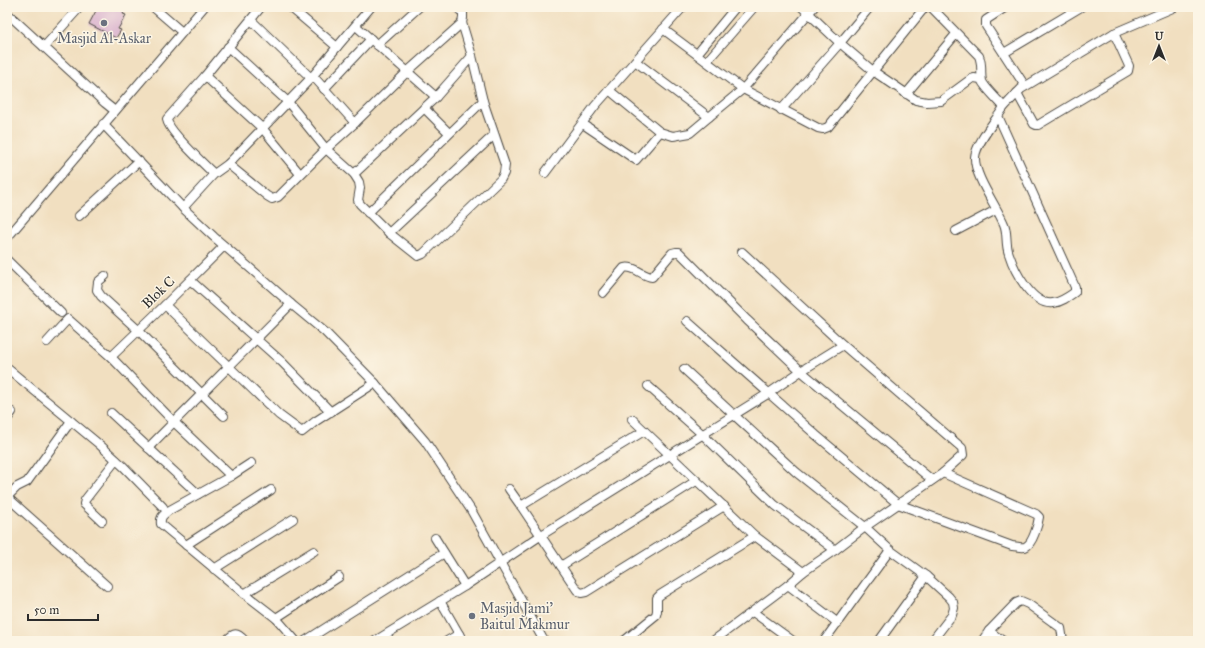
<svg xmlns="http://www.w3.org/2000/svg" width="1205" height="648" viewBox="0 0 1205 648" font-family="'IM FELL Great Primer',serif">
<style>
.building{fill:#d4a7ca}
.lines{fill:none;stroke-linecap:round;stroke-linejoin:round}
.minor-casing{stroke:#494641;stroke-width:10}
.minor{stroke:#fff;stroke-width:8}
.worship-dot{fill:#6b7280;stroke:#fcf5e5;stroke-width:1.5}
.labels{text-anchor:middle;stroke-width:3;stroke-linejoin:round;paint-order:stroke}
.worship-label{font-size:14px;fill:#5b616d;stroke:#fcf5e5}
.street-label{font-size:14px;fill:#2b2b2b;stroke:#fcf5e5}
</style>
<rect width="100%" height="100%" fill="#fcf5e5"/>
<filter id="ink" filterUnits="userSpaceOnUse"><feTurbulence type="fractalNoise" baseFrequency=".025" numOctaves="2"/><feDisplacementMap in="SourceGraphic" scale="8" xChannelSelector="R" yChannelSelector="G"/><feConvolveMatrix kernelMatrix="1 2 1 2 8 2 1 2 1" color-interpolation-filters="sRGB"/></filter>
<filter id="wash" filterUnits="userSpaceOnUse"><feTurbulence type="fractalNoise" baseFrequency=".012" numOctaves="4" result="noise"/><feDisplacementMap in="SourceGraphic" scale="16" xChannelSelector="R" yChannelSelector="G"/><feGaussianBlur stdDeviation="0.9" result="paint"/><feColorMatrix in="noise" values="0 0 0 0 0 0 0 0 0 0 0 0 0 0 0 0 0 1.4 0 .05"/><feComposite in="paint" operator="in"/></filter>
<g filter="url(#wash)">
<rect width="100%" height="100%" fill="#f1dfc0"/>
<g id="blocks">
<!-- building -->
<polygon class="building" points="98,7 126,7 123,14 126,15 118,29 121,30 116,38 89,24"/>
</g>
</g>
<g filter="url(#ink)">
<use href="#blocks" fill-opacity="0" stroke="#494641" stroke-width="1"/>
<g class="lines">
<!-- minor casing -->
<g class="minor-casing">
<g id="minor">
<polyline points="153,7 182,32"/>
<polyline points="290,7 337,47"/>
<polyline points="802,7 840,43 873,71 916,100 927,102 941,101 971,79 974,78 981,79"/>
<path d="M931,7L979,56C983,66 980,72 982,81C984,87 999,101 1004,107C996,120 976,143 975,157C974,176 996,205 1004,224C1008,233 1005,244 1009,254C1014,270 1032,306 1053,303C1061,302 1068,297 1075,292V287L998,116"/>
<polyline points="1006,7 986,20 986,26 1025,86"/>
<polyline points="7,13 105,103 115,111"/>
<polyline points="251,20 311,78"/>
<polyline points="356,26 436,97"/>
<polyline points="663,29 743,89 818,128 823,129 828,127 925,7"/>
<polyline points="377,45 419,7"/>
<polyline points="44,47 80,7"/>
<polyline points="228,47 288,102 326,149 354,174 359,182 360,188 358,200 360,204 389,233 418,256 423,254 501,179 504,173 505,165 483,101 472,56 462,23 463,18 463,13 456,7"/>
<polyline points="1004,53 1081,7"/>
<polyline points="697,54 735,8"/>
<polyline points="635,61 709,117 743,89 814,7"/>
<polyline points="707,61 754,7"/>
<polyline points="205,76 263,129 300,174"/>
<polyline points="313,76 355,123"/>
<polyline points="324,89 371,39"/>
<polyline points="609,90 660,132 673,136 690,133 709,117"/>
<polyline points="1017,93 1034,124 1036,125 1038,125 1128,71 1129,66 1114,33"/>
<polyline points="906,94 956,34"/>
<polyline points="1004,107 1021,89 1114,33 1175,7"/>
<polyline points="424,108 449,133"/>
<polyline points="781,110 840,43 870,7"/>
<polyline points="103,124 183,208 214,237 258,275 291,304 325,332 375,383 425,441 471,510 544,641"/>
<polyline points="583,124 636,160 660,132"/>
<polyline points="228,164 267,196 272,199 278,197 326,149 355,123 407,72 462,23"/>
<polyline points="545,173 595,106 683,7"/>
<path d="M214,174C205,165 167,130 167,119L205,76L261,7"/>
<polyline points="354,174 436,97 472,56"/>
<polyline points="183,208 214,174 228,164 311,78 337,47 371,7"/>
<polyline points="368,213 483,101"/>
<polyline points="79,216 139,161"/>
<polyline points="956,231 996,210"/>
<polyline points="389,233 494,135"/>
<polyline points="7,238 204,7"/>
<polyline points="7,260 61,313"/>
<polyline points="105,276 98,282 97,290 101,296 138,330 224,416"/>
<polyline points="190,280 282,362 331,412"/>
<path d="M603,293L624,268C634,265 642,276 652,277L672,253L676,252H679L747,320L801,371L932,480"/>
<polyline points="165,305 279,415 302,432 316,421 375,383"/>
<path d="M687,321L816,435L898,504L1012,546C1016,546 1022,548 1025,547C1033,544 1038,524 1039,517L1036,514L943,473"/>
<path d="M47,342L68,319L111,357L174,422L231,476L168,511C163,515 160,517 161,524L241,591L276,618L296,641"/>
<polyline points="111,357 165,305 224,246"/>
<polyline points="7,368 100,445 124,467 163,507"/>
<polyline points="684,369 796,472 865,527 890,550 926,576 949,597 953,602 954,608 952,615 932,641"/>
<polyline points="648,386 702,434 775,505 835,550"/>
<polyline points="111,413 198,494"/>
<polyline points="7,419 12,412"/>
<polyline points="632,419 755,536 803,572"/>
<polyline points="644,431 521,506 577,590 581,593 586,592 724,506"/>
<polyline points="148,448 291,304"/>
<polyline points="231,476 251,463"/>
<polyline points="509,489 521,506"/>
<polyline points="7,497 107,586"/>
<polyline points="7,497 17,487 27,482 71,421"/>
<polyline points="102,521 84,504 85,500 116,460"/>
<polyline points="435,538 465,586"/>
<polyline points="186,545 271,490"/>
<polyline points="561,566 696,481"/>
<polyline points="214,569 293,519"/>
<polyline points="788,585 838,623"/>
<polyline points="244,594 314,551"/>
<polyline points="440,601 463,641"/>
<polyline points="753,612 793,641"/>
<polyline points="276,618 339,577"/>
<polyline points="989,631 1003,641"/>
<path d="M226,641C234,632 237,632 245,641"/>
<polyline points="305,641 444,553"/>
<polyline points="375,641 465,586 540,536 769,393 801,371 843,345"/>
<polyline points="447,641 459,634"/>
<polyline points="624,641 656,615 657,611 657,598 660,595 755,536"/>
<polyline points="713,641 788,585 803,572 835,550 865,527 943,473 963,455 962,448 843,345 742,252"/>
<polyline points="824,641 890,550"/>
<polyline points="879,641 926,576"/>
<polyline points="982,641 989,631 1016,603 1021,601 1028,604 1061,628 1063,641"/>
</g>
</g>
<!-- minor -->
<use href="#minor" class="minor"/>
</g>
</g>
<!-- markers -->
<g class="worship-dot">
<circle cx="104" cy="23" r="4"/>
<circle cx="472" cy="616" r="4"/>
</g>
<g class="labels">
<!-- worship labels -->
<g class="worship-label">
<text x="104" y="43">Masjid Al-Askar</text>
<text x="480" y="613" text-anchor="start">Masjid Jami'<tspan x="480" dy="16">Baitul Makmur</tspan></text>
</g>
<!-- street labels -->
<g class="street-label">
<text transform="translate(158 292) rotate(-44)" y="5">Blok C</text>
</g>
</g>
<!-- margin -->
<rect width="1205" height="648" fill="none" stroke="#fcf5e5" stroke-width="24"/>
<!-- north arrow -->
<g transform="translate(1159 46)" stroke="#fcf5e5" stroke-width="3" paint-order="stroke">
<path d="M0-3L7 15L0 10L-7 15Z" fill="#2b2b2b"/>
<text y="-6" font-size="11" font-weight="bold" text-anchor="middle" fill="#2b2b2b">U</text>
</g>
<!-- scale -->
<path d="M28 614v6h70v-6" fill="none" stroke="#2b2b2b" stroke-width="2"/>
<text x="34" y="614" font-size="12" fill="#2b2b2b" stroke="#fcf5e5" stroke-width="3" paint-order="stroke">50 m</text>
</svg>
